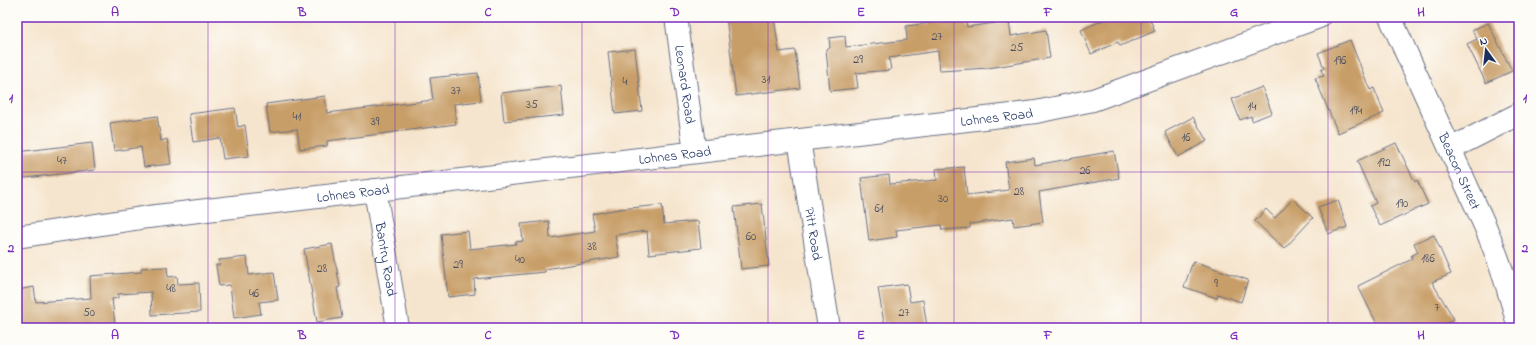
<svg xmlns="http://www.w3.org/2000/svg" width="1536" height="345" viewBox="0 0 1536 345" font-family="'Indie Flower',sans-serif">
<style>
.building{fill:#c89e68}
.lines{fill:none;stroke-linecap:round;stroke-linejoin:round}
.minor-casing{stroke:#686f85;stroke-width:24}
.tertiary-casing{stroke:#686f85;stroke-width:24}
.minor{stroke:#fff;stroke-width:22}
.tertiary{stroke:#fff;stroke-width:22}
.grid{fill:none;stroke:#7b2cbf;stroke-width:1;stroke-opacity:0.55}
.labels{text-anchor:middle;stroke-width:4;stroke-linejoin:round;paint-order:stroke}
.number-label{font-size:12px;fill:#464b60}
.street-label{font-size:14px;fill:#1b2f5e;stroke:#fdfcf7}
.neatline{fill:none;stroke:#7b2cbf;stroke-width:1.5}
.grid-label{font-size:13px;text-anchor:middle;font-weight:bold;fill:#7b2cbf}
</style>
<rect width="100%" height="100%" fill="#fdfcf7"/>
<filter id="ink" filterUnits="userSpaceOnUse"><feTurbulence type="fractalNoise" baseFrequency=".025" numOctaves="2"/><feDisplacementMap in="SourceGraphic" scale="8" xChannelSelector="R" yChannelSelector="G"/><feConvolveMatrix kernelMatrix="1 2 1 2 8 2 1 2 1" color-interpolation-filters="sRGB"/></filter>
<filter id="wash" filterUnits="userSpaceOnUse"><feTurbulence type="fractalNoise" baseFrequency=".012" numOctaves="4" result="noise"/><feDisplacementMap in="SourceGraphic" scale="16" xChannelSelector="R" yChannelSelector="G"/><feGaussianBlur stdDeviation="0.9" result="paint"/><feColorMatrix in="noise" values="0 0 0 0 0 0 0 0 0 0 0 0 0 0 0 0 0 1.4 0 .05"/><feComposite in="paint" operator="in"/></filter>
<g filter="url(#wash)">
<rect width="100%" height="100%" fill="#f6e5ce"/>
<g id="blocks">
<!-- building -->
<g class="building">
<polygon points="726,17 774,17 779,52 795,50 800,88 736,96"/>
<polygon points="930,17 965,17 967,27 1009,21 1011,36 1046,30 1050,58 988,68 940,71 938,51 889,58 891,70 856,73 858,88 830,91 826,49 830,48 829,38 845,36 846,47 907,40 906,26 930,23"/>
<polygon points="1110,17 1149,17 1155,31 1120,46 1118,42 1091,54 1081,30"/>
<polygon points="1488,23 1512,71 1486,83 1467,44 1477,39 1472,30"/>
<polygon points="1350,40 1370,90 1374,88 1384,113 1338,133 1315,78 1324,76 1321,70 1324,68 1318,53"/>
<polygon points="635,49 642,111 615,114 608,52"/>
<polygon points="478,73 481,101 454,104 456,124 327,141 327,146 300,149 297,129 270,132 266,104 325,96 327,113 433,100 430,78"/>
<polygon points="561,86 564,115 504,121 501,93"/>
<polygon points="1262,87 1272,113 1252,121 1251,116 1240,120 1232,99"/>
<polygon points="235,108 238,127 245,125 249,156 223,159 220,138 193,142 189,114"/>
<polygon points="157,116 161,141 167,139 171,164 144,167 141,147 114,151 110,123"/>
<polygon points="1193,117 1207,141 1178,157 1165,132"/>
<polygon points="92,143 95,170 17,179 17,152"/>
<polygon points="1396,143 1415,182 1417,180 1428,204 1380,226 1370,206 1376,203 1357,161"/>
<polygon points="1114,151 1119,178 1039,192 1043,222 1014,226 1013,218 970,224 970,228 942,230 941,225 896,230 897,237 869,241 861,178 889,175 890,184 937,180 936,169 964,167 967,195 1009,190 1005,162 1034,158 1035,165"/>
<polygon points="1293,199 1313,218 1284,249 1255,221 1266,209 1275,218"/>
<polygon points="1338,200 1347,227 1328,234 1318,207"/>
<polygon points="762,204 769,266 741,269 734,207"/>
<polygon points="662,205 664,224 698,221 701,248 649,254 647,231 615,235 619,257 545,269 545,272 474,279 475,294 448,297 441,234 468,231 470,249 516,244 515,242 523,241 521,224 549,221 550,238 595,231 592,214 619,209"/>
<polygon points="1434,235 1451,274 1432,282 1454,319 1438,328 1379,328 1358,286 1412,259 1411,256 1418,252 1414,243"/>
<polygon points="332,244 340,287 337,288 342,318 317,322 304,249"/>
<polygon points="247,257 249,275 274,272 278,300 259,302 261,314 234,318 230,285 219,286 216,265 220,265 219,260"/>
<polygon points="1193,261 1248,280 1241,302 1218,294 1217,298 1184,287"/>
<polygon points="167,267 168,277 177,276 178,284 199,283 200,312 152,315 151,292 118,294 118,298 112,299 115,324 61,328 17,328 17,290 34,287 36,302 91,298 90,276 141,272 141,268"/>
<polygon points="907,284 910,302 923,300 927,327 919,328 889,328 888,322 884,323 878,288"/>
</g>
</g>
</g>
<g filter="url(#ink)">
<use href="#blocks" fill-opacity="0" stroke="#686f85" stroke-width="1"/>
<g class="lines">
<!-- minor casing -->
<g class="minor-casing">
<g id="minor">
<path id="s1" d="M676,17L695,152"/>
<path id="s2" d="M799,140L829,328"/>
<polyline points="1450,149 1519,114"/>
<path id="s3" d="M375,190L398,328"/>
<path id="s4" d="M17,237L148,217L1036,112L1093,100L1319,17"/>
</g>
</g>
<!-- tertiary casing -->
<g class="tertiary-casing">
<g id="tertiary">
<path id="s5" d="M1390,17L1485,226C1499,259 1510,293 1519,328"/>
</g>
</g>
<!-- minor -->
<use href="#minor" class="minor"/>
<!-- tertiary -->
<use href="#tertiary" class="tertiary"/>
</g>
</g>
<!-- grid -->
<path class="grid" d="M208,17V328M395,17V328M582,17V328M768,17V328M954,17V328M1141,17V328M1328,17V328M17,172H1519"/>
<g class="labels">
<!-- number labels -->
<g class="number-label">
<text x="937" y="40">27</text>
<text x="1017" y="51">25</text>
<text x="858" y="63">29</text>
<text x="1340" y="64">196</text>
<text x="766" y="83">31</text>
<text x="625" y="85">4</text>
<text x="456" y="94">37</text>
<text x="532" y="108">35</text>
<text x="1252" y="110">14</text>
<text x="1356" y="114">194</text>
<text x="297" y="120">41</text>
<text x="375" y="125">39</text>
<text x="1186" y="141">16</text>
<text x="62" y="164">47</text>
<text x="1384" y="166">192</text>
<text x="1085" y="174">26</text>
<text x="1019" y="195">28</text>
<text x="943" y="202">30</text>
<text x="1402" y="207">190</text>
<text x="879" y="212">61</text>
<text x="751" y="240">60</text>
<text x="592" y="250">38</text>
<text x="1428" y="262">186</text>
<text x="520" y="263">40</text>
<text x="458" y="268">29</text>
<text x="322" y="272">28</text>
<text x="1216" y="287">9</text>
<text x="171" y="292">48</text>
<text x="254" y="297">46</text>
<text x="1437" y="311">7</text>
<text x="89" y="316">50</text>
<text x="904" y="316">27</text>
</g>
<!-- street labels -->
<g class="street-label">
<text dy="5" stroke="none"><textPath href="#s1" startOffset="68">Leonard Road</textPath></text>
<text dy="5" stroke="none"><textPath href="#s4" startOffset="987">Lohnes Road</textPath></text>
<text dy="5" stroke="none"><textPath href="#s4" startOffset="663">Lohnes Road</textPath></text>
<text dy="5" stroke="none"><textPath href="#s5" startOffset="169">Beacon Street</textPath></text>
<text dy="5" stroke="none"><textPath href="#s4" startOffset="339">Lohnes Road</textPath></text>
<text dy="5" stroke="none"><textPath href="#s2" startOffset="95">Pitt Road</textPath></text>
<text dy="5" stroke="none"><textPath href="#s3" startOffset="70">Bantry Road</textPath></text>
</g>
</g>
<!-- margin -->
<rect width="1536" height="345" fill="none" stroke="#fdfcf7" stroke-width="44"/>
<!-- north arrow -->
<g transform="translate(1486 50) rotate(345)" stroke="#fdfcf7" stroke-width="3" paint-order="stroke">
<path d="M0-3L7 15L0 10L-7 15Z" fill="#1b2f5e"/>
<text y="-6" font-size="11" font-weight="bold" text-anchor="middle" fill="#1b2f5e">N</text>
</g>
<rect x="22" y="22" width="1492" height="301" class="neatline"/>
<g class="grid-label">
<text x="115" y="16">A</text>
<text x="302" y="16">B</text>
<text x="488" y="16">C</text>
<text x="675" y="16">D</text>
<text x="861" y="16">E</text>
<text x="1048" y="16">F</text>
<text x="1234" y="16">G</text>
<text x="1421" y="16">H</text>
<text x="11" y="102">1</text>
<text x="1525" y="102">1</text>
<text x="11" y="252">2</text>
<text x="1525" y="252">2</text>
<text x="115" y="339">A</text>
<text x="302" y="339">B</text>
<text x="488" y="339">C</text>
<text x="675" y="339">D</text>
<text x="861" y="339">E</text>
<text x="1048" y="339">F</text>
<text x="1234" y="339">G</text>
<text x="1421" y="339">H</text>
</g>
</svg>
